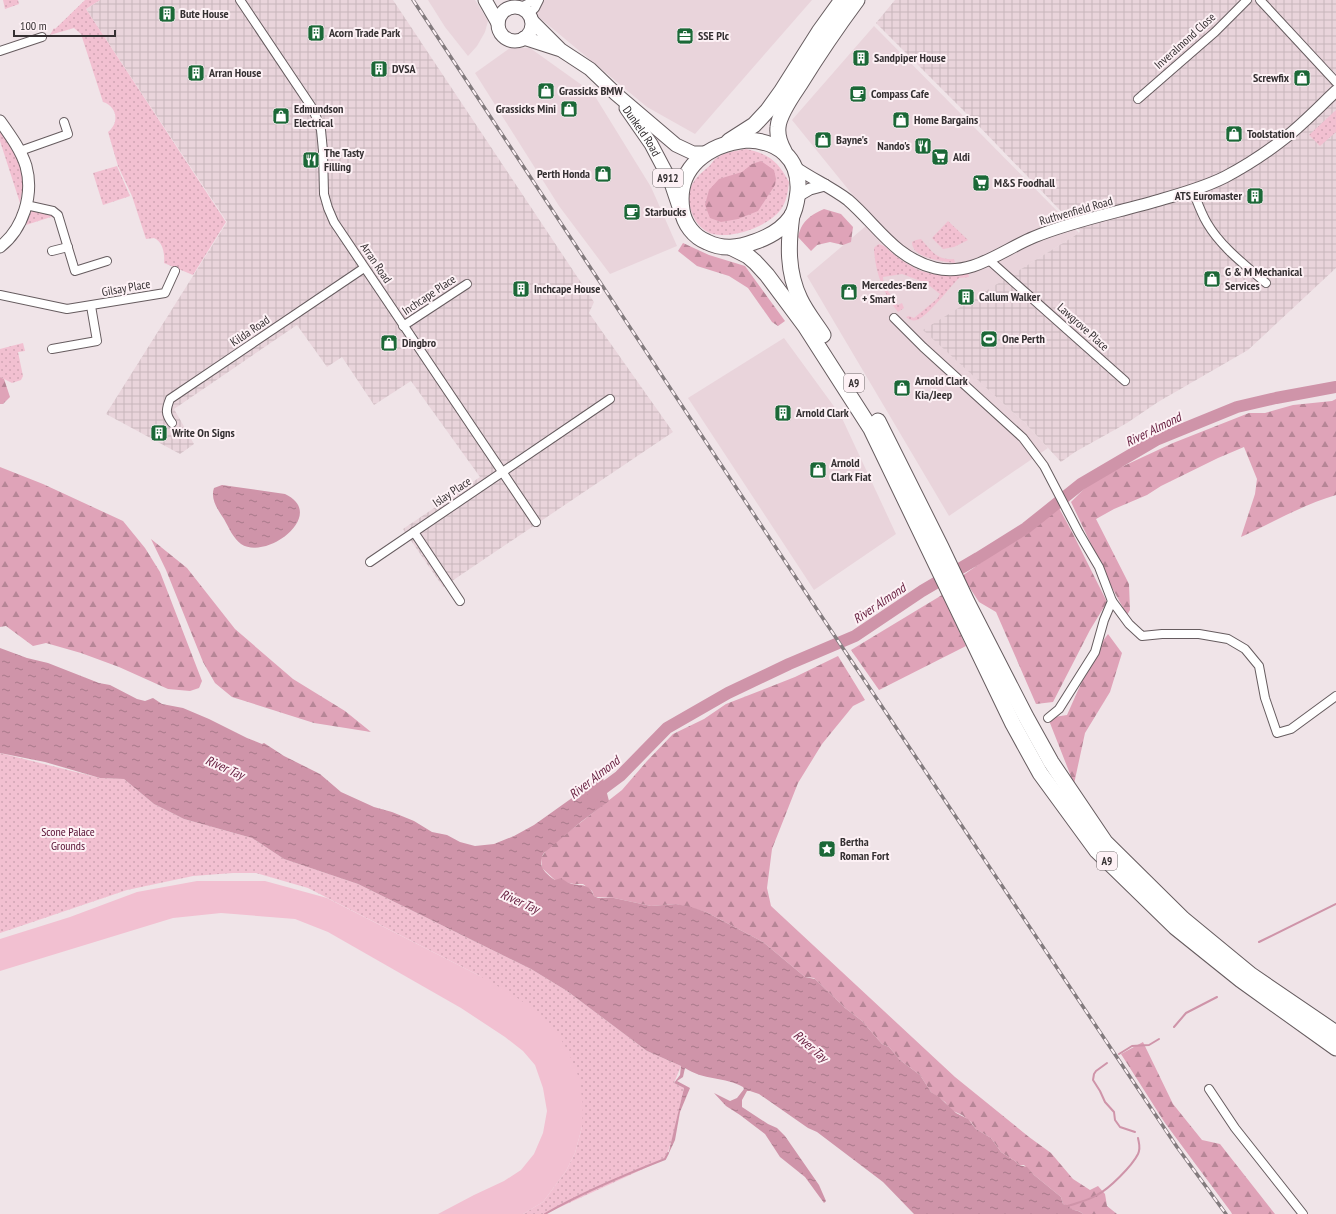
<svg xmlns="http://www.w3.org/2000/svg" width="1336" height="1214" viewBox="0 0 1336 1214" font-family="'PT Sans Narrow',sans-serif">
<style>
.built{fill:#e9d4db}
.industrial{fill:url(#industrial-grid)}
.grass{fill:url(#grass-dots)}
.forest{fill:url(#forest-firs)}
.pitch{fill:#f2c0d1}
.water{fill:url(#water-ripples)}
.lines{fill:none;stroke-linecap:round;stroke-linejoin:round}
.stream{stroke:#cf94a9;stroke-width:2}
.river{stroke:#cf94a9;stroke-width:12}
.street-casing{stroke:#665c5f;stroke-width:10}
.secondary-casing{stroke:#665c5f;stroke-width:13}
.primary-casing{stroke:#665c5f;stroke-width:15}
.highway-casing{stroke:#665c5f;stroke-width:17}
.street{stroke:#fff;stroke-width:8}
.secondary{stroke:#fff;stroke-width:11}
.primary{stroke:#fff;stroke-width:13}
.highway{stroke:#fff;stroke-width:15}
.rail-casing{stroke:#837b7e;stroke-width:3.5}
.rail{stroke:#fdf1f5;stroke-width:2;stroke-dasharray:6;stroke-linecap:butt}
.labels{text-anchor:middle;stroke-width:4;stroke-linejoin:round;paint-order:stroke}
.shield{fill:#fdf1f5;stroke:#716a6c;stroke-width:1}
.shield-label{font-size:11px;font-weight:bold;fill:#353032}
.poi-label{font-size:12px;font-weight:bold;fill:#353032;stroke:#fdf1f5;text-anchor:start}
.street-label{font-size:12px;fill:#353032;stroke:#fdf1f5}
.park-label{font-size:12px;fill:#550e31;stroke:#fdf1f5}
.water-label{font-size:13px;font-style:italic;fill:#692242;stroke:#fdf1f5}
</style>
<defs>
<pattern id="industrial-grid" width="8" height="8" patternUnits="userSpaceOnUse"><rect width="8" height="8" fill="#e9d4db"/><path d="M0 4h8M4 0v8" fill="none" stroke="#c8b6bc"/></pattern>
<pattern id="grass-dots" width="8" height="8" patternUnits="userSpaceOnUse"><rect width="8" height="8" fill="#f2c0d1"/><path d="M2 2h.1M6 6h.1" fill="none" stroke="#d0a5b4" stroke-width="1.8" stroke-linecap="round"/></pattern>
<pattern id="forest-firs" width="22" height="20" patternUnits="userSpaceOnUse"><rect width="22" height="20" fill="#dfa3b8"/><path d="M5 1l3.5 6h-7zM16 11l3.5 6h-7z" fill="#b68596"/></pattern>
<pattern id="water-ripples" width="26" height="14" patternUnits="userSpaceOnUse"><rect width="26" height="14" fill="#cf94a9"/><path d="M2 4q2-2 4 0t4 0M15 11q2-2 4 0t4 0" fill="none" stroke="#a9798a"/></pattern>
</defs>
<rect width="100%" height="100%" fill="#f0e4e8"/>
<!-- built -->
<g class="built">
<polygon points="428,0 475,0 488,21 485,32 477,46 468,56 445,27"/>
<polygon points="544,0 812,0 695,134 647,107 535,14"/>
<polygon points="874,26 1079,233 924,330 1026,424 1048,448 949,516 807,276 873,220 792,120"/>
<polygon points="510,48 530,48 593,93 651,187 677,246 610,274 559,206 475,73"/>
<polygon points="784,338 841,416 896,534 814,590 688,398"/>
</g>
<!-- industrial -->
<g class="industrial">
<polygon points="100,0 393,0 594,302 589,313 673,432 443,587 403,529 480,477 411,381 374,405 342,357 327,367 297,325 174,409 194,444 180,454 106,414 227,222 86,9"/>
<polygon points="895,0 1336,0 1336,268 1248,350 1158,402 1127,423 1075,452 1061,462 1026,424 923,330 1079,233 1080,231 975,122 876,23"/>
</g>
<!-- grass -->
<g class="grass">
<polygon points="3,0 18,0 19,4 5,9"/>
<path d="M85,0H100L86,9L226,222L193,275L164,263C165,254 163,242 154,238L146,239L132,196L118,166L108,132C120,123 117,106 103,102L81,34L74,28L50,35L54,28L55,29Z"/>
<polygon points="1336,110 1336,132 1320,146 1309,135"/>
<polygon points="0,129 13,148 21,165 24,191 22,192 20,203 0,141"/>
<path d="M746,149C770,154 778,162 789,182C788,190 787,199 783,206C773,225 734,239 713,234C695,230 684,203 691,187C695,178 700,174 707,168C710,166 712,162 715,159C724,152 735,151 746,149Z"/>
<polygon points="117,166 130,196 103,205 93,173"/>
<polygon points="33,210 48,213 54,216 26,225 31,211"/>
<polygon points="948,221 968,240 954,247 943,249 932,238"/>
<path d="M921,239C931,250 937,261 954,259L955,263C943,261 912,259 912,242L916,240Z"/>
<path d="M879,244C887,246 891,253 897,257C921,275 939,278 968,273L969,277L959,278C949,288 928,316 917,320C913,321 909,320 906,317L909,316L914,318L937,299L940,294L926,283L902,274L883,277C883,288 892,296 898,305L902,303L904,308L898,312C883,293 875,272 874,248L876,246Z"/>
<polygon points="23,343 25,351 18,352 23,376 21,380 12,383 0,377 0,349"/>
<path d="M0,753L100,778L124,779L154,804L184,819L252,838L284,859L358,884L531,969L567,991L647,1051L681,1066L674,1083L684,1088C678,1111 675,1136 665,1159L545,1214H523L543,1202L566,1171L575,1153L582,1127L480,976L308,888L256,873H233L193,876L127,890L0,933Z"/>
</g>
<!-- forest -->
<g class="forest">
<polygon points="761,161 774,170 776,179 775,185 758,211 738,219 721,222 710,218 705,205 709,190 719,179 742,172 752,164"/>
<path d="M824,209L841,214L853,227L851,242L843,245L830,242L817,245L811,251L798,237C802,221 809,216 824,209Z"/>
<polygon points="683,243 709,255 745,266 785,321 778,326 772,322 748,288 729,276 697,266 678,251"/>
<polygon points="0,377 4,379 10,397 3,404 0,404"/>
<path d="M1336,399V495C1302,505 1272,523 1241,537L1255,494L1257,479L1244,447L1218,458L1161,486L1147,495L1114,509L1096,519L1129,584L1130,610L1127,615L1110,584L1071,502L1090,483L1100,477L1173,443L1249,413H1265L1293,405L1332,401Z"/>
<polygon points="0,467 43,484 123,521 145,548 160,572 202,681 199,688 190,691 168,689 119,667 81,653 46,643 33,646 6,626 0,627"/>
<polygon points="1059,508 1072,532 1107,602 1090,630 1053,702 1036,704 996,612 979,602 962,576"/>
<polygon points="151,539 187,568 235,629 293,679 345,711 371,732 314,723 232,697 215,683 203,662 166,570"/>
<polygon points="942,595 966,646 879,690 851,650"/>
<polygon points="1108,634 1122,653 1110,692 1085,733 1074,784 1048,718 1067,715 1095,652"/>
<path d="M838,656L865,700L853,706L822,744L798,783L772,849L767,888L771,906L955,1077L1029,1137L1051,1153L1073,1179L1090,1190L1098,1186L1105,1194L1107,1206L1117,1214H1083C1079,1210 1076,1211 1071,1209C1068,1207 1067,1205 1063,1204L1061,1197L1034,1175L1024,1165H1019L1015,1161L1001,1152L991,1138L976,1129L971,1122L962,1115L951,1110L945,1102L931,1092L920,1075L900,1060L889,1047L882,1044L862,1021L845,1008L814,978L805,977L763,942L706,912L676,904L651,906L614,898L596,897L594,896L592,891L583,884H574L555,880L542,868L541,858L548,848L622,790L647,761L673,734L704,719L726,704L795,677Z"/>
<polygon points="1143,1042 1173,1104 1202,1140 1220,1144 1275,1214 1232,1214 1231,1212 1165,1123 1121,1054"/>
</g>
<!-- pitch -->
<polygon class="pitch" points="197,881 265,881 327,898 480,976 513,995 543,1016 557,1033 568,1051 579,1078 583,1105 582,1127 575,1153 566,1171 543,1202 523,1214 438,1214 474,1195 504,1181 521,1170 534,1154 543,1133 547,1111 543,1088 535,1065 523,1051 505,1037 461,1008 328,932 295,919 221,913 173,918 0,971 0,939 70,917 137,892"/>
<!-- water -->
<g class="water">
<path d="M222,485L285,494C328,514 267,561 241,544C233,538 229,528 224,519C218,510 210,499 214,488Z"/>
<path d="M0,648L27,658L48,663L99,683L110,685L137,699L145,701L153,698L162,704L183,708L209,719L247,738L262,744L264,743L284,756L320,774L341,792L374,807L392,812L414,821L432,832L447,835L460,842L475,846L494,844L514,836L534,825L579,793L602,774L609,801L582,821L544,853C536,865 545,873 555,880L561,878C565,881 568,883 572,884C582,886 589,883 594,896L598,898H614L651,906L676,904L691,907L706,912L763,942L805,977L815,979L845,1008L862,1021L882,1044L889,1047L900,1060L920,1075L931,1092L939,1097L956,1113L968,1119L976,1129L991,1138L1001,1152L1015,1161L1019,1165L1027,1167L1034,1175L1061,1197L1063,1204L1067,1205L1071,1204L1072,1205L1069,1207C1073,1211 1079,1210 1083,1214H914L883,1182L817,1132L808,1128L759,1094L750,1091H747L742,1100V1107L768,1124L777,1128L785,1136L819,1185L826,1201L824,1203L805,1177L780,1157L765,1134L740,1115L726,1106L714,1093L730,1101L737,1098L744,1089L743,1087C726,1077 702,1080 685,1068L683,1077L677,1081L690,1088L680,1112L675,1140L668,1155L684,1088L674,1083L680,1075L681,1066L647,1051L567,991L531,969L358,884L284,859L252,838L184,819L154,804L124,779L100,778L45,762L0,753Z"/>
</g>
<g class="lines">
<!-- stream -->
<g class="stream">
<polyline points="1259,942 1336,904"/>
<polyline points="1174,1027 1186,1013 1217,997"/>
<polyline points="1119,1054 1132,1046 1149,1045 1159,1039"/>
<polyline points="1107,1063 1096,1071 1094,1074 1093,1080 1100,1091 1105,1102 1114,1112 1115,1120 1120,1127 1135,1132"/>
<path d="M1071,1205C1080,1202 1089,1200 1097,1195C1109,1189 1132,1166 1138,1154C1141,1148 1139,1144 1138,1138"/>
<path d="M545,1214C583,1192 624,1175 665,1159L668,1153"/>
</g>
<!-- river -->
<polyline class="river" points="593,796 620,776 667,728 728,693 789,664 855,636 922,591 978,558 1026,528 1081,484 1156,440 1237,407 1276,398 1336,387"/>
<!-- street casing -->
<g class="street-casing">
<g id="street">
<polyline points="240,0 311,106 318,121 321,130 323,151 324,194 328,208 334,222 536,522"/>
<polyline points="1260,0 1336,82"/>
<polyline points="519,8 535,0"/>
<polyline points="529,14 535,8 539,0"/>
<polyline points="0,51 42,37"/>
<polyline points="1138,99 1215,32 1247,0"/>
<polyline points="20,151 68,134 64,122"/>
<path d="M1193,191C1197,201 1201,213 1207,223C1221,247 1245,265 1266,283"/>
<polyline points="26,205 53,211 58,215 75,271 107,261"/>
<polyline points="52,251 68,247"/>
<polyline points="989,260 1125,381"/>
<polyline points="0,295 67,309 165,293 175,271"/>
<polyline points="894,318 923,347 1023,438 1044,466 1079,533 1099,567 1112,601 1104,620 1095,652 1059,709 1048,718"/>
<polyline points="403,326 467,284"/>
<polyline points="52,349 97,341 91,306"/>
<path d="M172,423C165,414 166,409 170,399L364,268"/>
<polyline points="414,532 460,601"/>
<polyline points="370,562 610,399"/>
<polyline points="1112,601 1129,624 1142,636 1162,634 1199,634 1228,639 1245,649 1259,666 1265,698 1277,733 1291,729 1336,696"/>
<polyline points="1209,1089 1235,1128 1303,1214"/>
</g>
</g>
<!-- secondary casing -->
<g class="secondary-casing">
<g id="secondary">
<path d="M0,121C10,135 21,150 26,166C34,195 23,229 0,247"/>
<path d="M795,167C812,179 831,187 848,200C877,225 895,258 935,268C972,277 1002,250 1034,237C1075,220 1120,212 1163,199C1184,193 1205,187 1225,177C1246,166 1266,153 1285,138C1303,124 1319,107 1336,91"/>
<polyline points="798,196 810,189 825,185"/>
</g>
</g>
<!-- primary casing -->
<g class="primary-casing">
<g id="primary">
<polyline points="485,0 498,23"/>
<circle cx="515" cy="24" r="17"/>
<polyline points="532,21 561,50 590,69 616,94 676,145 693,153 706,153"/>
<polyline points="524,38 558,49"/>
<path id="s1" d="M626,108L651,144L670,180L680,210"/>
</g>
</g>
<!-- highway casing -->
<g class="highway-casing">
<g id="highway">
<path d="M747,140C778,141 800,158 798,191C797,199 796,210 791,217C782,230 769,237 754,242C738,248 723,250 707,242C694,237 684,224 682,210C675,167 709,144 747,140Z"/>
<polyline points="729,141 754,125 768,110 781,92 819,32 842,0"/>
<path d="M784,151C780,144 777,136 778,127C779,114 792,96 800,84C818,55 837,27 857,0"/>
<path d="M792,215C788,244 787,272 800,299C806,312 816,324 823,335"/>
<polyline points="732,248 748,256 755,262 767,275 805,326 871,429 1013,724 1040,773 1097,851 1175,927 1241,980 1336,1048"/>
<polyline points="878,421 941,547 967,602 1026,717 1051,762 1105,842 1183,919 1251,975 1336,1033"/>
</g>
</g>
<!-- street -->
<use href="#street" class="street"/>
<!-- secondary -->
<use href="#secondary" class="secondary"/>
<!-- primary -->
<use href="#primary" class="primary"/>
<!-- highway -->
<use href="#highway" class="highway"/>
<!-- rail casing -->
<g class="rail-casing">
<polyline id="rail" points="413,0 814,605 1177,1147 1226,1214"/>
</g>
<!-- rail -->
<use href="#rail" class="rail"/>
</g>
<!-- icons -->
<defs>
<g id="building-square" transform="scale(0.9)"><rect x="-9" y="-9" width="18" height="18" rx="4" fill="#1b6837" stroke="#fdf1f5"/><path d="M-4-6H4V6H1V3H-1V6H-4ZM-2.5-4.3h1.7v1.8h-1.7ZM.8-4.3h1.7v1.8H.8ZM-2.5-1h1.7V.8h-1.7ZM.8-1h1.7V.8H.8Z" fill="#fff"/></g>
<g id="office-square" transform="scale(0.9)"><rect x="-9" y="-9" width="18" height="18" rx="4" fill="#1b6837" stroke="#fdf1f5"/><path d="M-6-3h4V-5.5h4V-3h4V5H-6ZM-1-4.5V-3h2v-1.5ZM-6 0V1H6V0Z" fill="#fff"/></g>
<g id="shop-square" transform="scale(0.9)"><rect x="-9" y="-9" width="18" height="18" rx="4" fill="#1b6837" stroke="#fdf1f5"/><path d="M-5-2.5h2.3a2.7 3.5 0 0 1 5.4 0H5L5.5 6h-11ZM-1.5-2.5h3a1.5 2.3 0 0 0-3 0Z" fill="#fff"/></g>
<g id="cafe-square" transform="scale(0.9)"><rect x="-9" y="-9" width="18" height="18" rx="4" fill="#1b6837" stroke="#fdf1f5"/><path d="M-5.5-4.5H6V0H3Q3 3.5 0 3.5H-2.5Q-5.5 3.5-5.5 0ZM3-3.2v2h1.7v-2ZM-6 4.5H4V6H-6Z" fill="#fff"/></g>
<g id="restaurant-square" transform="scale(0.9)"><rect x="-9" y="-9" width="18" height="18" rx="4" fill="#1b6837" stroke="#fdf1f5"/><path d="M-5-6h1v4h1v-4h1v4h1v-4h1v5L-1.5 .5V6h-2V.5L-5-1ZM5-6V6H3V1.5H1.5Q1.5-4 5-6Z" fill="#fff"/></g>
<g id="supermarket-square" transform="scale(0.9)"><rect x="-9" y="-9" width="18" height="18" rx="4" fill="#1b6837" stroke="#fdf1f5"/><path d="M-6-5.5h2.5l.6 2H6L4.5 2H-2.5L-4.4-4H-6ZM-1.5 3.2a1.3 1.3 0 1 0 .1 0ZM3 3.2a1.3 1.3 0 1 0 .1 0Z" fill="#fff"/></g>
<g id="stadium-square" transform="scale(0.9)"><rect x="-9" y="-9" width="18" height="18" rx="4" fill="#1b6837" stroke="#fdf1f5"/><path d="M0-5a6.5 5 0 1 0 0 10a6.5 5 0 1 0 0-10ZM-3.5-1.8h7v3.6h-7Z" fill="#fff"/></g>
<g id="sight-square" transform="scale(0.9)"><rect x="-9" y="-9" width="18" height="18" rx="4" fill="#1b6837" stroke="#fdf1f5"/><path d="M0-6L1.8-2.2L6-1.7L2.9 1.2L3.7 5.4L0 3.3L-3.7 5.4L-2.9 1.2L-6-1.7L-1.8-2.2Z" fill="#fff"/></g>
</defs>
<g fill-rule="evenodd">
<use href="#building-square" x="167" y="14"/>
<use href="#building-square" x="316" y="33"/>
<use href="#office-square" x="685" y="36"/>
<use href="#building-square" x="861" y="58"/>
<use href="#building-square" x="379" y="69"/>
<use href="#building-square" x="196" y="73"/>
<use href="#shop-square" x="1302" y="78"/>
<use href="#shop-square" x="546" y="91"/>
<use href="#cafe-square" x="858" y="94"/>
<use href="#shop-square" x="569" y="109"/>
<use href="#shop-square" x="281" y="116"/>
<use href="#shop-square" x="901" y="120"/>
<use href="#shop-square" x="1234" y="134"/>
<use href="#shop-square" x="823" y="140"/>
<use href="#restaurant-square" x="923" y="146"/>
<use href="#supermarket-square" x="940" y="157"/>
<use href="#restaurant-square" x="311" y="160"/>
<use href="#shop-square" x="603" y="174"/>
<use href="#supermarket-square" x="981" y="183"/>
<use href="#building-square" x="1255" y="196"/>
<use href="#cafe-square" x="632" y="212"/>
<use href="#shop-square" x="1212" y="279"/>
<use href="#building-square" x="521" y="289"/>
<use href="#shop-square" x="849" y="292"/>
<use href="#building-square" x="966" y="297"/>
<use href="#stadium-square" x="989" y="339"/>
<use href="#shop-square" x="389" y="343"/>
<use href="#shop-square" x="902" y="388"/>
<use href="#building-square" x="783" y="413"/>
<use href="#building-square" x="159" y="433"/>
<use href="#shop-square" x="818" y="470"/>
<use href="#sight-square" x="827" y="849"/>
</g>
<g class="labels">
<!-- shield labels -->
<g class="shield">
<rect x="653" y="169" width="30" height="18" rx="3"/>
<rect x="844" y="374" width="20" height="18" rx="3"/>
<rect x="1097" y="852" width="20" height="18" rx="3"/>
</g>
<g class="shield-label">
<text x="668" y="182">A912</text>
<text x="854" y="387">A9</text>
<text x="1107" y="865">A9</text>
</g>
<!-- poi labels -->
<g class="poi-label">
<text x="180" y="18">Bute House</text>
<text x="329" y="37">Acorn Trade Park</text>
<text x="698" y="40">SSE Plc</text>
<text x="874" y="62">Sandpiper House</text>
<text x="392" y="73">DVSA</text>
<text x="209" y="77">Arran House</text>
<text x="1289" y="82" text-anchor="end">Screwfix</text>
<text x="559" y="95">Grassicks BMW</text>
<text x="871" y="98">Compass Cafe</text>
<text x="294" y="113">Edmundson<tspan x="294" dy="14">Electrical</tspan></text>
<text x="556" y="113" text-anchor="end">Grassicks Mini</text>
<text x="914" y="124">Home Bargains</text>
<text x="1247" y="138">Toolstation</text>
<text x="836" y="144">Bayne's</text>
<text x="910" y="150" text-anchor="end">Nando's</text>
<text x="324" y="157">The Tasty<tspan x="324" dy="14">Filling</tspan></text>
<text x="953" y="161">Aldi</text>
<text x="590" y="178" text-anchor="end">Perth Honda</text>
<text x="994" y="187">M&amp;S Foodhall</text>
<text x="1242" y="200" text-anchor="end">ATS Euromaster</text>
<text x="645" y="216">Starbucks</text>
<text x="1225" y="276">G &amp; M Mechanical<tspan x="1225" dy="14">Services</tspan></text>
<text x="862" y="289">Mercedes-Benz<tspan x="862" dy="14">+ Smart</tspan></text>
<text x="534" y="293">Inchcape House</text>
<text x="979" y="301">Callum Walker</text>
<text x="1002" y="343">One Perth</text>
<text x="402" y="347">Dingbro</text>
<text x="915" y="385">Arnold Clark<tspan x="915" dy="14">Kia/Jeep</tspan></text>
<text x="796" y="417">Arnold Clark</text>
<text x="172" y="437">Write On Signs</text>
<text x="831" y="467">Arnold<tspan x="831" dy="14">Clark Fiat</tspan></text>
<text x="840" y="846">Bertha<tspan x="840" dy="14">Roman Fort</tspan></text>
</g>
<!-- street labels -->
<g class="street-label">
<text transform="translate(1185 41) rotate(-42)" y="4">Inveralmond Close</text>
<text dy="4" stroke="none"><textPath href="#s1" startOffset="28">Dunkeld Road</textPath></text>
<text transform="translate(1076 211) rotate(-16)" y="4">Ruthvenfield Road</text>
<text transform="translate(376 263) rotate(56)" y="4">Arran Road</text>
<text transform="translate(126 288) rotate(-10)" y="4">Gilsay Place</text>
<text transform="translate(429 295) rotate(-34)" y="4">Inchcape Place</text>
<text transform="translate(1083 327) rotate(42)" y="4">Lawgrove Place</text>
<text transform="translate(250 331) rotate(-34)" y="4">Kilda Road</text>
<text transform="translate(452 492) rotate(-34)" y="4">Islay Place</text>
</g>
<!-- park labels -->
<g class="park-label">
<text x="68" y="836">Scone Palace<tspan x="68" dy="14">Grounds</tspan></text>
</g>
<!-- water labels -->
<g class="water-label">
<text transform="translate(1153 429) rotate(-26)" y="5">River Almond</text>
<text transform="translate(879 603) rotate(-34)" y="5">River Almond</text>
<text transform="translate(225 767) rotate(24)" y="5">River Tay</text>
<text transform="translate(594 777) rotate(-38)" y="5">River Almond</text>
<text transform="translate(520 901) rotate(24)" y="5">River Tay</text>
<text transform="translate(811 1046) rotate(41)" y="5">River Tay</text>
</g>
</g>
<!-- scale -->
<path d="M14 30v6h101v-6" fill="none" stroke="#353032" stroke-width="2"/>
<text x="20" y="30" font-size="12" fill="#353032" stroke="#fdf1f5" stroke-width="3" paint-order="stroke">100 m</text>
</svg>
